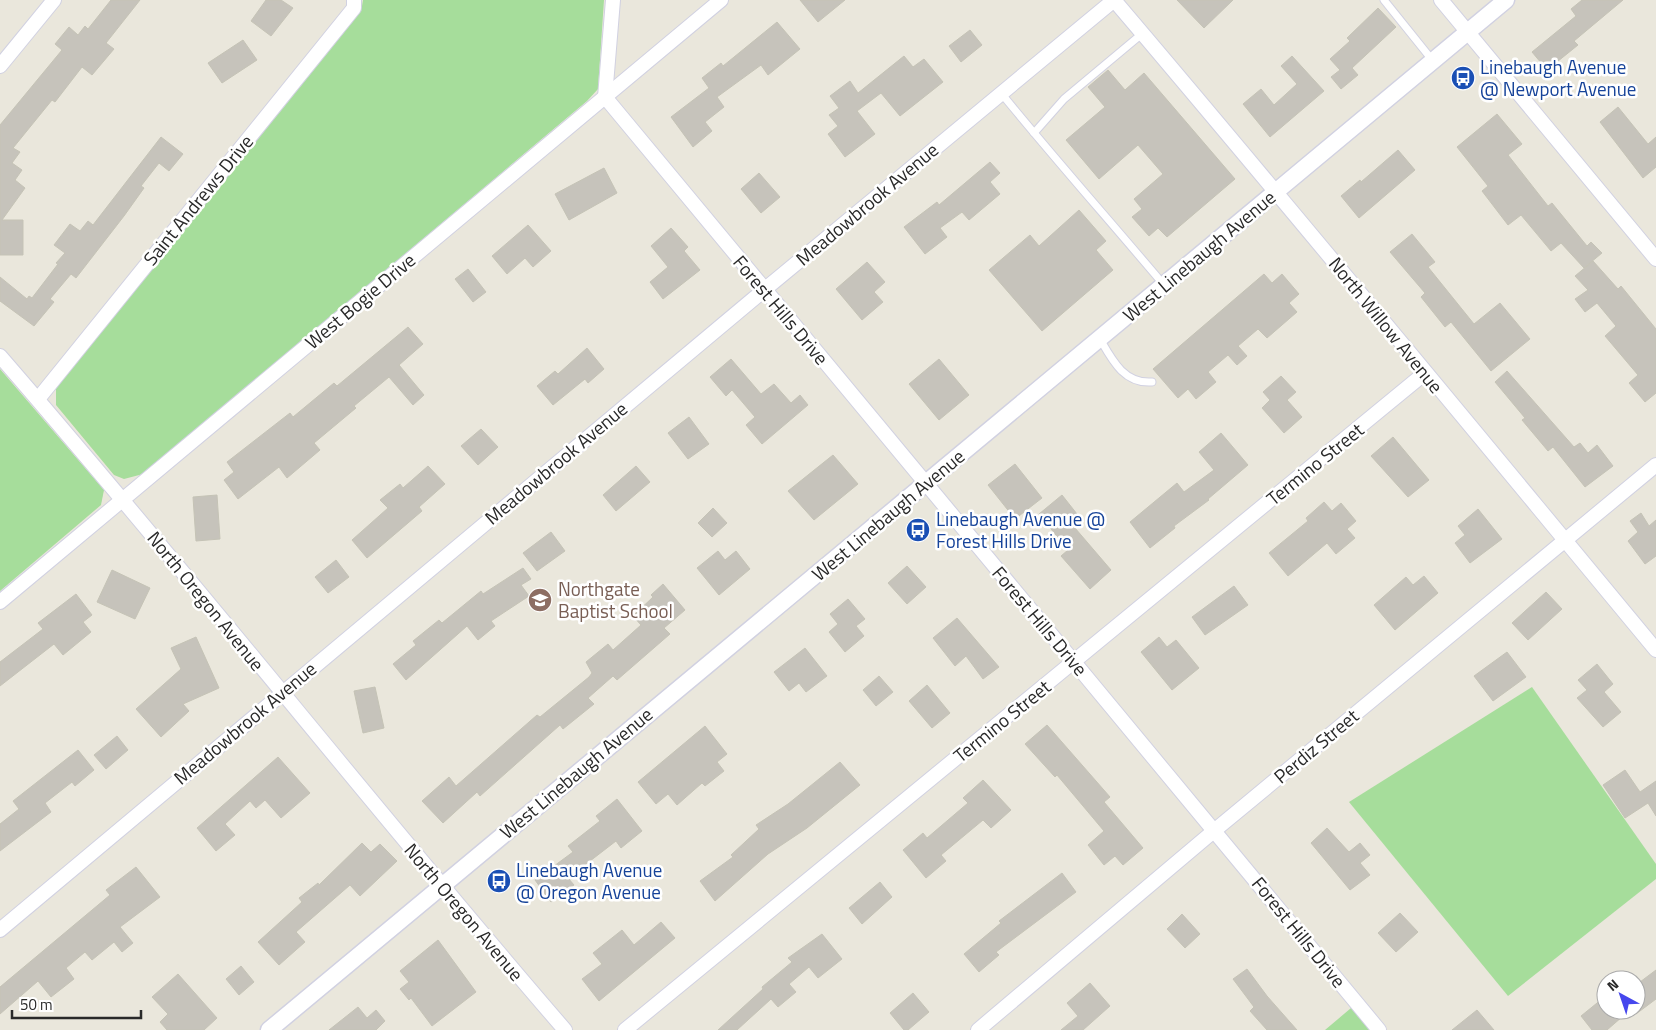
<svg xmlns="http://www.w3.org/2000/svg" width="1656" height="1030" viewBox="0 0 1656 1030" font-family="'Titillium Web',sans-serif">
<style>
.green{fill:#a6dd9b}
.building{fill:#c6c3bb;stroke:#c5c3b6}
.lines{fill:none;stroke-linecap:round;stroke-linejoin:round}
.service-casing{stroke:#d1d1e1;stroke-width:9}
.minor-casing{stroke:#d1d1e1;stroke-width:16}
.tertiary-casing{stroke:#d1d1e1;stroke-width:19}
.service{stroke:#fff;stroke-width:7}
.minor{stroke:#fff;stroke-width:14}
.tertiary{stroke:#fff;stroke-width:16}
.labels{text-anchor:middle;stroke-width:5;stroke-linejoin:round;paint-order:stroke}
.transit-label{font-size:19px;fill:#164399;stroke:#fff;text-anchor:start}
.street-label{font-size:19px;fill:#292929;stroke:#fff}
.education-label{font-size:19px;fill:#785e54;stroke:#fff;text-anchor:start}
</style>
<rect width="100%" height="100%" fill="#eae7dc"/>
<!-- green -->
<g class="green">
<polygon points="363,0 604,0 598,89 587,101 143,474 124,479 114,475 56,405 56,388 354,20 362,6"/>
<polygon points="0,369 104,490 101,505 0,591"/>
<polygon points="1532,687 1656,864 1656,879 1508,996 1349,802"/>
<polygon points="1357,1003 1379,1030 1325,1030"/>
</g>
<!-- building -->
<g class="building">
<polygon points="111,0 140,0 106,43 114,49 92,75 82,67 55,102 52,100 13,148 20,152 12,163 22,170 15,180 25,188 2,220 23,220 23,255 0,255 0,125 62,50 55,44 69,27 78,35 85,26 88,29"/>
<polygon points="266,0 281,0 293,8 271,36 251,21"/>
<polygon points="800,0 845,0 818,22"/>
<polygon points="1177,0 1233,0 1204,28"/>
<polygon points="1582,0 1623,0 1574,41 1578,45 1547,70 1532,52 1576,16 1571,9"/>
<polygon points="1378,8 1396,27 1352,68 1358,75 1341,89 1331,77 1340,70 1330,59 1350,41 1347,38"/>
<polygon points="777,22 800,49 768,75 761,65 717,97 724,107 705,122 712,131 693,147 671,117 709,88 702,78 721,63 723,66"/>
<polygon points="970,30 982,45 961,62 949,46"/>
<polygon points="243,40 257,60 222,83 208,63"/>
<polygon points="904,56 913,67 924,59 943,82 900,116 881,93 857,111 875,134 845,157 828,134 838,126 829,115 839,108 830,96 850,81 858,93"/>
<polygon points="1292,56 1324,91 1270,137 1243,104 1261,89 1274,105 1297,84 1281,66"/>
<polygon points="1108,70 1125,90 1144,73 1235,179 1167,237 1158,228 1149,236 1132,217 1142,209 1134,199 1163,174 1138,145 1099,179 1066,140 1105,107 1088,87"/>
<polygon points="1618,107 1648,144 1656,137 1656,167 1643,178 1600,122"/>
<polygon points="1497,114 1522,144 1508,155 1548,206 1552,203 1587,246 1591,242 1602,253 1584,268 1561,243 1551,251 1521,215 1508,225 1482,191 1488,186 1457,147"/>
<polygon points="161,137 183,154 169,171 159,163 141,186 144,188 124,216 76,278 71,274 50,299 54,302 34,326 0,301 0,277 27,299 29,296 32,298 58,264 56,263 65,253 54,245 70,224 80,231 88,221 93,225"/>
<polygon points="1398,150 1415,170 1359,218 1341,196 1360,180 1361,182"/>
<polygon points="990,162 1000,173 990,182 1000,194 969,220 962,212 940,228 947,237 925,254 904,227 937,202 939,205"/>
<polygon points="604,168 617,193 569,220 555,194"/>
<polygon points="759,173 780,197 761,213 741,189"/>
<polygon points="1079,210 1106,241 1096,250 1113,270 1042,331 989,270 1030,235 1039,246"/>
<polygon points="528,225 551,251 533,267 525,258 507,274 492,256"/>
<polygon points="671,228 688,247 684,251 700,270 663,299 650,282 668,267 651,246"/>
<polygon points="1412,234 1435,262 1428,267 1474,324 1500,303 1530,339 1491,371 1451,322 1445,327 1421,297 1425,293 1390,252"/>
<polygon points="1593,261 1618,289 1621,286 1656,329 1656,393 1645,402 1629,383 1638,375 1605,336 1616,326 1597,303 1585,312 1575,299 1588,290 1575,276"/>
<polygon points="867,262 885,282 874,292 883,302 862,320 836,289"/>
<polygon points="468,269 486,292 473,302 455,279"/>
<polygon points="1264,274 1272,283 1282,274 1299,294 1289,303 1297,312 1267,338 1258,329 1238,346 1247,356 1237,365 1228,355 1208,372 1216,382 1196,399 1188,389 1178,398 1153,369"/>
<polygon points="408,327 423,344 399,365 424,395 413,405 389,377 354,406 356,408 314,443 320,450 287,478 279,467 238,499 224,480 234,472 227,462 290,413 293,417 334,383 337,386"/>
<polygon points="587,348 604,369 588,383 585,379 553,405 537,386 555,371 558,374"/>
<polygon points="731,359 761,394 774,384 791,403 800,395 808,405 762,444 746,425 755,417 732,390 726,396 710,377"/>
<polygon points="939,359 969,395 939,420 909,384"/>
<polygon points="1507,371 1574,447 1580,443 1588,453 1597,445 1613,466 1585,487 1553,447 1548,451 1522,420 1525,418 1495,382"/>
<polygon points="1281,376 1296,392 1287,400 1302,417 1284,433 1262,408 1270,400 1263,392"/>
<polygon points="689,417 709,444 688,459 668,433"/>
<polygon points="481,429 498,447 478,465 461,446"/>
<polygon points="1221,433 1248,465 1208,499 1209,500 1174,526 1175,528 1150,548 1130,522 1177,483 1184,492 1214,470 1199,452"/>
<polygon points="1393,437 1429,480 1408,497 1371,456"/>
<polygon points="833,455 858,484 814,520 788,491"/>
<polygon points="1015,464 1042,498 1015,519 988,485"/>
<polygon points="428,466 445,484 419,507 422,511 367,558 352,540 388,508 380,500 400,484 403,488"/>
<polygon points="636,466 650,482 616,511 603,495"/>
<polygon points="217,495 220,539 196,541 193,497"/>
<polygon points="1062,495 1077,514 1069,521 1111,570 1090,589 1061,556 1068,550 1039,514"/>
<polygon points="1324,502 1332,511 1341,503 1356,521 1347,529 1355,538 1336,554 1327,543 1288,576 1269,553 1308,521 1306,518"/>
<polygon points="713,508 727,523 712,537 698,523"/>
<polygon points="1478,509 1502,539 1470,563 1455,543 1465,535 1458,526"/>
<polygon points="1641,513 1649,526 1656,520 1656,556 1645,564 1628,541 1638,532 1630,521"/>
<polygon points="551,532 565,551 537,571 523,553"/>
<polygon points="718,551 725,560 736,551 750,569 719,595 697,568"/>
<polygon points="336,560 349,577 328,593 315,577"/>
<polygon points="907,566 926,587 907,604 888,583"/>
<polygon points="523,568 531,579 521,585 529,596 491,621 495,626 478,640 467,626 406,680 393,664 416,645 413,641 439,620 442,623 481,591 483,594"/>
<polygon points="112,570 150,588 135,619 97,602"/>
<polygon points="1424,576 1438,593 1395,630 1374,605 1406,577 1413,585"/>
<polygon points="663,584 685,610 664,628 670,634 617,680 613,676 588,698 594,704 563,729 560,725 480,796 477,792 443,823 422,801 449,777 456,786 537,715 540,717 589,677 592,673 586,662 608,644 613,650 641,625 633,616 653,597 651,595"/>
<polygon points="1234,586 1248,605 1205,635 1192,617"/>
<polygon points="1546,592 1562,609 1528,640 1512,623"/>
<polygon points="76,594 92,615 83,622 91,632 63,655 54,644 0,686 0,662 43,629 38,623"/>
<polygon points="848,599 865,619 856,626 864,636 845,652 829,632 838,624 830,614"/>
<polygon points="957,618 999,667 983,679 966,656 955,666 933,638"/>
<polygon points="196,637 219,688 183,704 189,711 161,737 136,709 181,669 171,648"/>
<polygon points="1159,637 1167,647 1176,640 1199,668 1172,690 1141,652"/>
<polygon points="805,648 827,676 806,692 799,683 789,691 774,672"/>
<polygon points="1507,652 1526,677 1493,701 1474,676"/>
<polygon points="1597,664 1613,684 1604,692 1621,712 1603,727 1577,698 1587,690 1578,680"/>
<polygon points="879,676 893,692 876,706 863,690"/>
<polygon points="927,685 950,713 932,728 909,701"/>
<polygon points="375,687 384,728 363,733 354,691"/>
<polygon points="1047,725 1110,797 1104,802 1143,848 1123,865 1115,856 1104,865 1088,845 1104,831 1057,775 1055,777 1025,744"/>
<polygon points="705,726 727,754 717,762 724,771 705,786 702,783 677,805 668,794 656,804 638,782"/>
<polygon points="117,736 128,750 106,769 94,755"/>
<polygon points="78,750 94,770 75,786 72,782 45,803 51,812 0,851 0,824 19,809 13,801"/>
<polygon points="278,757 310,793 281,818 265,800 256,808 250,801 225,824 235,835 216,851 197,828"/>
<polygon points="840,762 860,785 807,828 768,854 715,901 700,881 733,857 731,855 759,829 756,825 788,804"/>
<polygon points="1625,770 1640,792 1656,781 1656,816 1648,803 1625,818 1603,785"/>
<polygon points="983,780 1011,810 991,828 983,820 941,855 946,861 926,878 903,850 923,833 927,838 968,803 963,798"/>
<polygon points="617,799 642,831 621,848 616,841 568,878 574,885 551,902 535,880 573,852 568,846 600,821 596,816"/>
<polygon points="1327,828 1349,852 1360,843 1370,855 1360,863 1370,875 1350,890 1311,843"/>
<polygon points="362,843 371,852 380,844 397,861 360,896 350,885 296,932 305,942 279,965 258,942 302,902 299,898 318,883 319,885"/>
<polygon points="136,867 160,897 120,927 133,943 122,952 114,942 92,960 85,952 66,968 74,979 51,997 38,981 0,1014 0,987 110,895 106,890"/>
<polygon points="1062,873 1076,892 996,952 999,955 979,972 964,954 1001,923 999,921"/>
<polygon points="880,882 892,897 862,924 849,908"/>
<polygon points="1400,913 1418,932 1396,952 1378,933"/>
<polygon points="1182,914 1200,934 1185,948 1167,929"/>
<polygon points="661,922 675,938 599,1001 582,979 602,964 593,953 622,930 634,945"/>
<polygon points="822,934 842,959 818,978 809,967 789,984 796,992 778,1007 771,999 737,1030 718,1030 763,989 762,987 792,962 788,958"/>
<polygon points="438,940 476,992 432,1026 411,998 409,1000 400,989 409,982 400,971"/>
<polygon points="241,966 254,982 239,995 226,979"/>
<polygon points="1247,969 1267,996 1297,1030 1267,1030 1250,1011 1254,1007 1233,979"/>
<polygon points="1656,970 1656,999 1636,1014 1636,985"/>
<polygon points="178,974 217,1018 204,1030 167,1030 160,1022 168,1014 152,997"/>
<polygon points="1090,983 1110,1006 1083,1030 1061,1030 1078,1016 1067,1003"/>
<polygon points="913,993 929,1012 908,1030 904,1030 890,1013"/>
<polygon points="1602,999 1606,1004 1606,1010 1630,1010 1607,1030 1592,1030 1581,1016"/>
<polygon points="358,1007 367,1018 376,1010 385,1021 376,1030 329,1030"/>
<polygon points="1477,1010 1494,1030 1452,1030"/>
</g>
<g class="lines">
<!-- service casing -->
<g class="service-casing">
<g id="service">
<polyline points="1384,0 1433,61"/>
<path d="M1001,93C1054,158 1110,221 1164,285"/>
<polyline points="1034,133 1064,99 1143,33"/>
<path d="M1100,339C1112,360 1124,384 1152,382"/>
</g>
</g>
<!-- minor casing -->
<g class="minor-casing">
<g id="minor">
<path d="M613,0L605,97C862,409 1123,717 1379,1030"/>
<path d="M1114,0C1297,215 1476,433 1656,650"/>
<polyline points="1441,0 1656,259"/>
<polyline points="0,66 54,0"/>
<path d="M0,356C192,577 373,808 565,1030"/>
<polyline points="38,399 354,8 354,0"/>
<polyline points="0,602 721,0"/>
<polyline points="0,930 764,290 1114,0"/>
<polyline points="625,1030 1425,373"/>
<polyline points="978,1030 1215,830 1656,465"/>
</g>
</g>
<!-- tertiary casing -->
<g class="tertiary-casing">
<polyline id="tertiary" points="269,1030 1506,0"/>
</g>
<!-- service -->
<use href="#service" class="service"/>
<!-- minor -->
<use href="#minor" class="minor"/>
<!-- tertiary -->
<use href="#tertiary" class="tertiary"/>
</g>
<!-- icons -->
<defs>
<g id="bus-disc" transform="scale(1.25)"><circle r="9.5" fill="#1a4fb4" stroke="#fff"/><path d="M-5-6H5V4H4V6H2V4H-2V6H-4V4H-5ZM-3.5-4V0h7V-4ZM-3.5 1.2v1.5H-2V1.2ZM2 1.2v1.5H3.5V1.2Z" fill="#fff"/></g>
<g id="school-disc" transform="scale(1.25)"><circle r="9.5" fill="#8d6e63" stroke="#fff"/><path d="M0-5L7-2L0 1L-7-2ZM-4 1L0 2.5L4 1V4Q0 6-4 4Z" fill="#fff"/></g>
</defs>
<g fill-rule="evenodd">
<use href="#bus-disc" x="1463" y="78"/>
<use href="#bus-disc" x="918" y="530"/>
<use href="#school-disc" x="540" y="600"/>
<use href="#bus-disc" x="499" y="881"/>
</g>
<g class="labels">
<!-- transit labels -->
<g class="transit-label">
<text x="1480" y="74">Linebaugh Avenue<tspan x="1480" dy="22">@ Newport Avenue</tspan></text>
<text x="936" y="526">Linebaugh Avenue @<tspan x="936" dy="22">Forest Hills Drive</tspan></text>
<text x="516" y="877">Linebaugh Avenue<tspan x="516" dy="22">@ Oregon Avenue</tspan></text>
</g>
<!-- street labels -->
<g class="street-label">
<text transform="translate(198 200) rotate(-51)" y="7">Saint Andrews Drive</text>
<text transform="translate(867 204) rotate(-40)" y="7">Meadowbrook Avenue</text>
<text transform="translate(1199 256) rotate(-40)" y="7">West Linebaugh Avenue</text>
<text transform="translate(360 301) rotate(-40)" y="7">West Bogie Drive</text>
<text transform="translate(781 310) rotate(50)" y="7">Forest Hills Drive</text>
<text transform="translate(1386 325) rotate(51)" y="7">North Willow Avenue</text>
<text transform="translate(556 463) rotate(-40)" y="7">Meadowbrook Avenue</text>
<text transform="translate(1315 464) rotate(-39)" y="7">Termino Street</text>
<text transform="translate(888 515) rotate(-40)" y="7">West Linebaugh Avenue</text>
<text transform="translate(206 601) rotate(51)" y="7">North Oregon Avenue</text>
<text transform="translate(1040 621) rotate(50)" y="7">Forest Hills Drive</text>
<text transform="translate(1002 721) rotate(-39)" y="7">Termino Street</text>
<text transform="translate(245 723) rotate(-40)" y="7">Meadowbrook Avenue</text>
<text transform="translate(1316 746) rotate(-40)" y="7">Perdiz Street</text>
<text transform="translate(576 773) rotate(-40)" y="7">West Linebaugh Avenue</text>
<text transform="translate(464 912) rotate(50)" y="7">North Oregon Avenue</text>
<text transform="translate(1299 932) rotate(51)" y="7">Forest Hills Drive</text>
</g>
<!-- education labels -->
<g class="education-label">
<text x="558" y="596">Northgate<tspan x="558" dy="22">Baptist School</tspan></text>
</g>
</g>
<!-- north arrow -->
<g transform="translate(1621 995) rotate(320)"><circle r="24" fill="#ffffff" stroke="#a9a9a9"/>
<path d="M0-4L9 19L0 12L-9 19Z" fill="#4647ed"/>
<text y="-8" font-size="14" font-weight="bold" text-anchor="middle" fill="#292929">N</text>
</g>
<!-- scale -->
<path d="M12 1010v8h129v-8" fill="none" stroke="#292929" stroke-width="2.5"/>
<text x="20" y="1010" font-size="15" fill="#292929" stroke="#ffffff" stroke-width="4" paint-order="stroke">50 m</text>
</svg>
